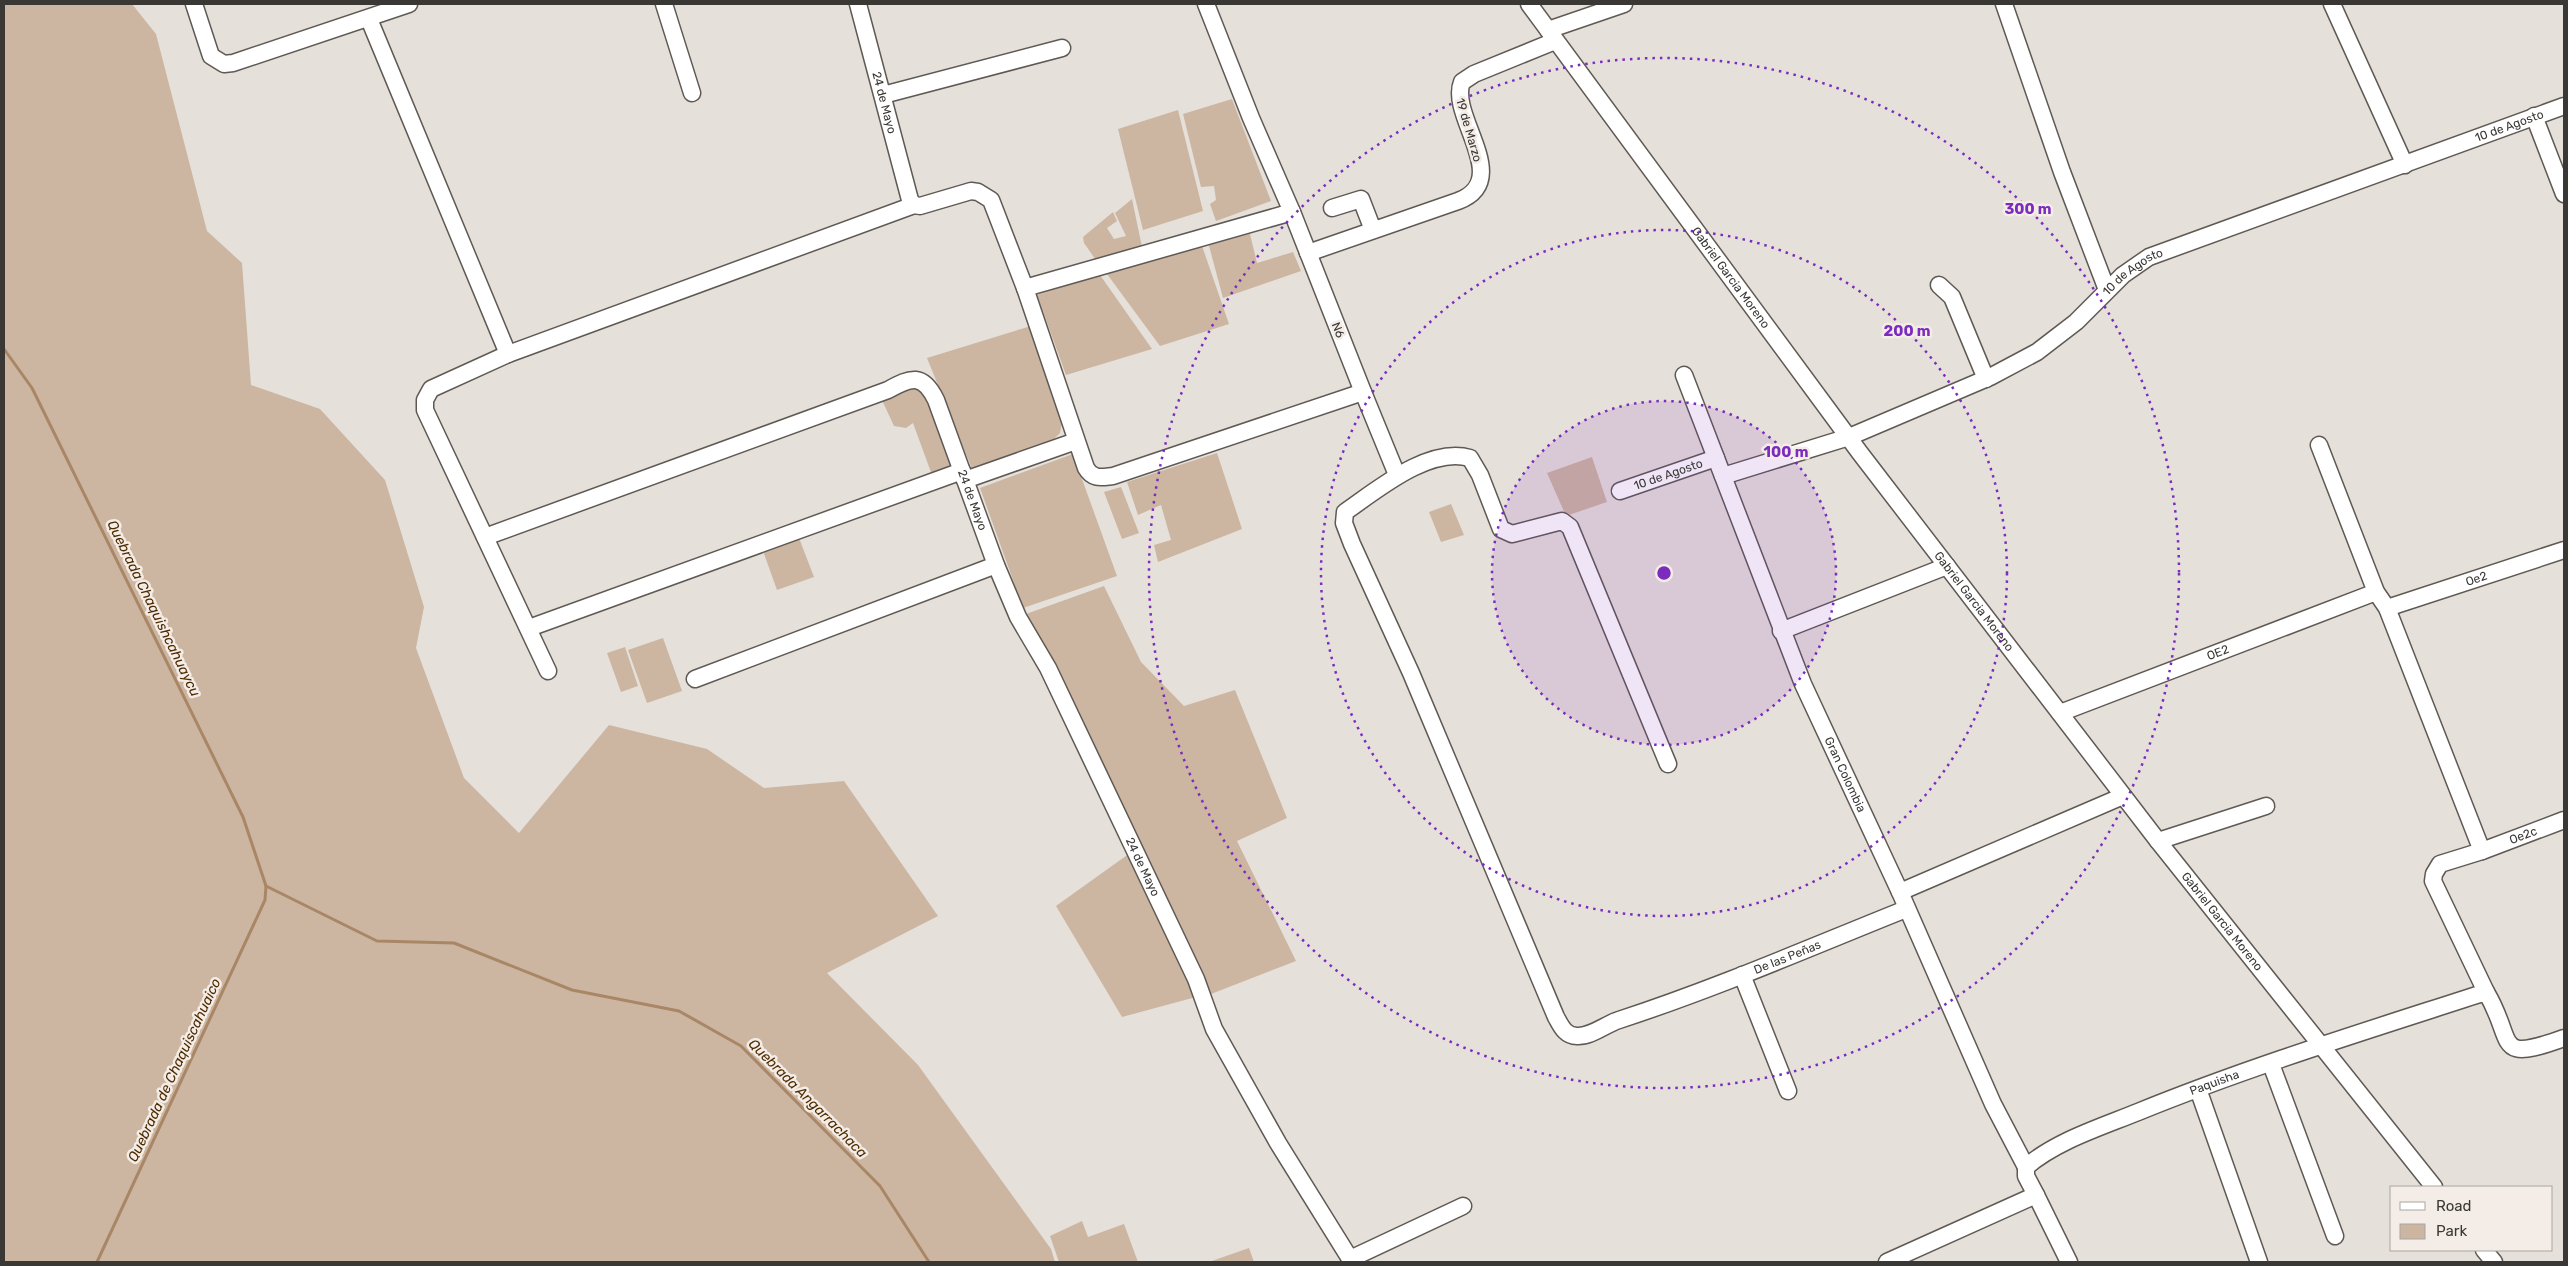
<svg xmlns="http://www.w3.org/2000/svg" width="2568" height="1266" viewBox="0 0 2568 1266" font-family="Rubik,sans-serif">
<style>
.green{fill:#ccb6a1}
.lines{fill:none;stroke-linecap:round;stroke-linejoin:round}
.stream{stroke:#a98766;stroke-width:3}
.minor-casing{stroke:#5f5954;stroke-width:19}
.minor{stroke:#fff;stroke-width:16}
.ring{fill:none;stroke:#7b2cbf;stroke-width:2.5;stroke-dasharray:2.5 5}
.labels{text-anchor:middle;stroke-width:5;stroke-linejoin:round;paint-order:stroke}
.street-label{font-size:12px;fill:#3a3835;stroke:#f4ede7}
.water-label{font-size:14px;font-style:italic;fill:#4d2b00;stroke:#f4ede7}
.centre{fill:#7b2cbf;stroke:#f4ede7;stroke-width:2.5}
.ring-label{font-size:15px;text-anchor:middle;font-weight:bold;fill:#7b2cbf;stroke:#f4ede7;stroke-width:5;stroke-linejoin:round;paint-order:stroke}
</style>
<rect width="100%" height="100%" fill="#e6e0da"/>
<!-- green -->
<g class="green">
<polygon points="4,4 132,4 156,34 207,231 242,263 251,385 320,409 385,480 424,607 416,648 464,778 519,833 609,725 707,749 764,788 844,781 938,916 827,973 918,1065 1051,1249 1055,1262 4,1262"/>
<polygon points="1232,99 1271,201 1216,221 1210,204 1216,200 1214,186 1201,187 1183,114"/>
<polygon points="1178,110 1203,211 1143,230 1118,129"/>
<polygon points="1132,199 1142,247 1098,263 1084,243 1083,237 1113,212 1117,221 1107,228 1114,239 1126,236 1115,213"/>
<polygon points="1249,230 1257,263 1293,252 1301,271 1223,298 1208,242"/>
<polygon points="1201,243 1229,324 1160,346 1107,274"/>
<polygon points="1100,275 1152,349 1066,375 1037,295"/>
<polygon points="1031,326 1062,422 1060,433 1054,439 972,469 927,358"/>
<polygon points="917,386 933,405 955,466 932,475 913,423 906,428 894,426 881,398"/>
<polygon points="1217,453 1242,529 1158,562 1154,545 1171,540 1161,505 1138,515 1127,482"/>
<polygon points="1073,454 1117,576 1023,608 980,488"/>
<polygon points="1592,457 1607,502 1566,516 1547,473"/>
<polygon points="1121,487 1139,533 1122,539 1104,492"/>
<polygon points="1451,504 1464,535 1441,542 1429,512"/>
<polygon points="799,538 814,577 777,590 763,551"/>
<polygon points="1104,586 1141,662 1184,706 1235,690 1287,818 1237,841 1296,961 1211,994 1026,614"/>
<polygon points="663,638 682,691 647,703 628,650"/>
<polygon points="625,647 638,686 621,692 607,653"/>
<polygon points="1130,853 1196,997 1122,1017 1056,906"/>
<polygon points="1082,1221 1088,1237 1124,1224 1138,1262 1059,1262 1050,1236"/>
<polygon points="1249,1248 1254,1262 1209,1262"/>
</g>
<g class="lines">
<!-- stream -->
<g class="stream">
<polyline points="4,349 32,388 243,817 266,886 265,900 97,1262"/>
<polyline points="266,886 377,941 454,943 572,990 679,1011 741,1046 880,1186 929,1262"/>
</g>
<!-- minor casing -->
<g class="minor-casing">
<g id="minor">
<polyline points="194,4 211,56 224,64 233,63 409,4"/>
<polyline points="664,4 692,93"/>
<path id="s1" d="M858,4L910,200L914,205L920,206L971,191L978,192L991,200L1025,288L1086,468C1093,480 1102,477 1113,476L1363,392L1292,212L1251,118L1206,4"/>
<path id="s2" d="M1529,4L1860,453L2158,841L2434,1187"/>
<polyline points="2004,4 2062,172 2107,290"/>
<polyline points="2332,4 2405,165"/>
<polyline points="369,19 508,354"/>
<polyline points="1548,30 1624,4"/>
<polyline points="883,95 1062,48"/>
<polyline points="2534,116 2564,194"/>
<polyline points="1332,208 1361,199 1373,230"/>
<path d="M1308,253L1458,201C1514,180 1448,116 1462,82L1474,74L1555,41"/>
<polyline points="1939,285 1952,297 1986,379"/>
<polyline points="1025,288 1292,212"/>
<path id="s3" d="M1684,375L1803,684L1900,892L1993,1104L2026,1167"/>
<polyline points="1363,392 1397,475"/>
<polyline points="2319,445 2376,592 2387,608 2482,851 2440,864 2434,874 2433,881 2486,992"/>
<path id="s4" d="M1723,476L1849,437L1990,377L2037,352L2076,322L2123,275L2149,257L2564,106"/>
<polyline points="965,480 1076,441"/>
<path id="s5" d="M1620,491L1716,458"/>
<path id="s6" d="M485,537L888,390C911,377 923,373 936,400L996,565L1018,617L1048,668L1196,979L1214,1029L1278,1143L1352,1262"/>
<path id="s7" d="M2387,608L2564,550"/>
<polyline points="529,628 962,471"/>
<polyline points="1781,631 1947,566"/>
<polyline points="548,671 425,410 425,400 431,389 508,354 914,205"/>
<polyline points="695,679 996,565"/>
<path id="s8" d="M2060,713L2376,592"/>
<path id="s9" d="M1668,764L1570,527L1562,521L1512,534L1501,529L1480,475L1470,458C1429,446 1377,490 1345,512L1344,523L1352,544L1411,673L1556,1017C1561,1026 1565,1036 1577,1036C1591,1037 1606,1024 1619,1020C1717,988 1811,947 1906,909"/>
<polyline points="2158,841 2266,806"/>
<path id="s10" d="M2482,851L2564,820"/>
<polyline points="1900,892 2123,796"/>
<polyline points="1742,975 1788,1091"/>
<polyline points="2271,1064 2335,1236"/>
<polyline points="2198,1089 2259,1262"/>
<polyline points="2036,1195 2069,1262"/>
<polyline points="2484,1250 2494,1262"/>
<polyline points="1350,1259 1463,1206"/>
<path id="s11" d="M1887,1262L2036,1195L2026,1176V1167C2056,1141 2101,1127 2138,1112C2251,1066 2369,1030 2486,992C2516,1042 2492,1064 2564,1038"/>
</g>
</g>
<!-- minor -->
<use href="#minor" class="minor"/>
</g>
<!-- distance rings -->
<circle cx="1664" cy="573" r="172" fill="#7b2cbf" fill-opacity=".12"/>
<g class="ring">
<circle cx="1664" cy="573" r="172"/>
<circle cx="1664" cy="573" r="343"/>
<circle cx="1664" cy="573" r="515"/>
</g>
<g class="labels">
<!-- street labels -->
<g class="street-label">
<text dy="4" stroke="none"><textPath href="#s1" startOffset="102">24 de Mayo</textPath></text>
<text dy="4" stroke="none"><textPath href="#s4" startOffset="869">10 de Agosto</textPath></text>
<text transform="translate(1469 130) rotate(74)" y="4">19 de Marzo</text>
<text dy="4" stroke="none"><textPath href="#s4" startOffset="464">10 de Agosto</textPath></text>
<text dy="4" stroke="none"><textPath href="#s2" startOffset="340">Gabriel Garcia Moreno</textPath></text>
<text transform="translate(1338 330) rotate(68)" y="4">N6</text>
<text dy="4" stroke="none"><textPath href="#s5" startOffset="51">10 de Agosto</textPath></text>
<text dy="4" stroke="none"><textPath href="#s6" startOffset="595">24 de Mayo</textPath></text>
<text dy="4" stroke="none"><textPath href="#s7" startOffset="94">Oe2</textPath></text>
<text dy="4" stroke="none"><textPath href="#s2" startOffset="745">Gabriel Garcia Moreno</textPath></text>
<text dy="4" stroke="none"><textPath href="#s8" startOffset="169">OE2</textPath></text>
<text dy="4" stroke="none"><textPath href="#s3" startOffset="431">Gran Colombia</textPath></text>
<text dy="4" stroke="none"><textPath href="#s10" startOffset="44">Oe2c</textPath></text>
<text dy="4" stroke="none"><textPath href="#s6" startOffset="1000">24 de Mayo</textPath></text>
<text dy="4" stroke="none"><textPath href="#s2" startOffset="1150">Gabriel Garcia Moreno</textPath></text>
<text dy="4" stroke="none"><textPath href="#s9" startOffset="1352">De las Peñas</textPath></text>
<text dy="4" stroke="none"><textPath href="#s11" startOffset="401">Paquisha</textPath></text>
</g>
<!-- water labels -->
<g class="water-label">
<text transform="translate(154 608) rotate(64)" y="5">Quebrada Chaquishcahuaycu</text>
<text transform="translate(174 1070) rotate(-65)" y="5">Quebrada de Chaquiscahuaico</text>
<text transform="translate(808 1098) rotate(45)" y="5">Quebrada Angarrachaca</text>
</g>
</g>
<circle cx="1664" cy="573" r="8" class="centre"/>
<g class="ring-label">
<text x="2028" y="214">300 m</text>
<text x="1907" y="336">200 m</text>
<text x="1786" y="457">100 m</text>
</g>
<!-- border -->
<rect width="2568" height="1266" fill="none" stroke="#3a3835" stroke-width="10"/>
<!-- legend -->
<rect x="2390" y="1186" width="162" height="65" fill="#f4ede7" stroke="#aaa5a0"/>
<rect x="2400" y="1202" width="25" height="8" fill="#ffffff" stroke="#aaa5a0"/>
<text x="2436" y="1211" font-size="15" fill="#3a3835">Road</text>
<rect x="2400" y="1224" width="25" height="15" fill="#ccb6a1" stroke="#aaa5a0"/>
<text x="2436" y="1236" font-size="15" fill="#3a3835">Park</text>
</svg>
